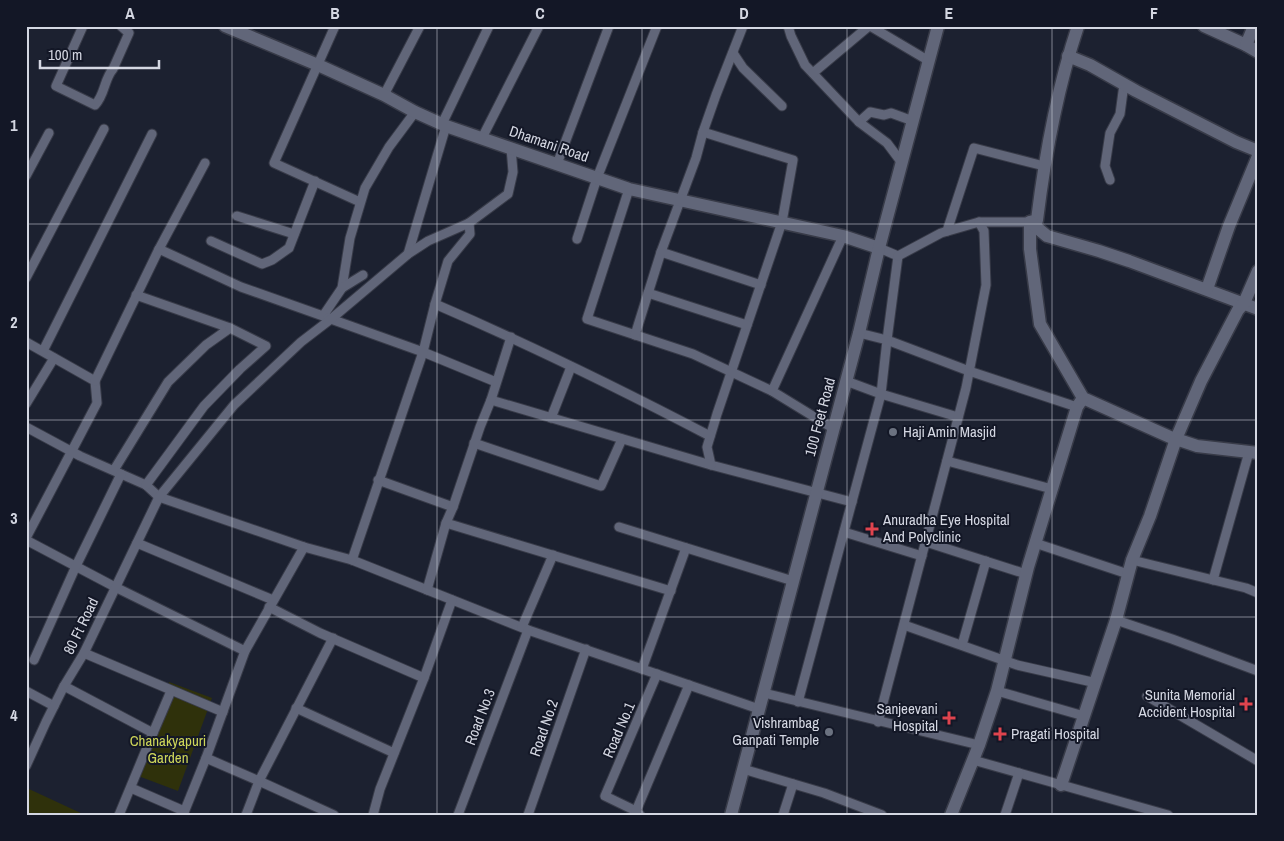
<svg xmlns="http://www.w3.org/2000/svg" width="1284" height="841" viewBox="0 0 1284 841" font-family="'Archivo Narrow',sans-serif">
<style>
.green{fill:#2f310b}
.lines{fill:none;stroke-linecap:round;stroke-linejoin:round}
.street-casing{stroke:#383b48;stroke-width:11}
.secondary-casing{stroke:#383b48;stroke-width:15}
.street{stroke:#616679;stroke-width:9}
.secondary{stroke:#616679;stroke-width:12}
.grid{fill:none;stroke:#d4d7e2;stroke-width:1;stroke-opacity:0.55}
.worship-dot{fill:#6b7280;stroke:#131726;stroke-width:2}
.health-dot{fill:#e0444e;stroke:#131726;stroke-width:2}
.labels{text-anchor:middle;stroke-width:4;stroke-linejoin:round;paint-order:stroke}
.street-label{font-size:15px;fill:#d4d7e2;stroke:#131726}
.poi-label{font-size:15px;fill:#d4d7e2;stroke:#131726;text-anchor:start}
.park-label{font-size:15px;fill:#ced659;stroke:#131726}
.neatline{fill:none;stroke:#d4d7e2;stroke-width:2}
.grid-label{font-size:16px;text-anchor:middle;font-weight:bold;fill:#d4d7e2}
</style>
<rect width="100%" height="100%" fill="#1c2130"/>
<!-- green -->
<g class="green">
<polygon points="169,682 212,698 178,791 133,774"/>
<polygon points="29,789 85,815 26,815 26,793"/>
</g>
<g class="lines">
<!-- street casing -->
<g class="street-casing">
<g id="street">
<path d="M83,26L56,86L95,105C105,95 104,79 113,69L129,33L121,26"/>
<polyline points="335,26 274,163 360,202"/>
<polyline points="788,26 791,36 805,65 859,122 870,112 884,115 891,113 913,121"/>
<polyline points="870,26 929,61"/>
<polyline points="733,53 743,68 782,106"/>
<polyline points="813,73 869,26"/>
<polyline points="384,95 420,26"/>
<polyline points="859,122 887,143 902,163"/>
<polyline points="442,124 489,26"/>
<polyline points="703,132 793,160 782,222 717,414 707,447 711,465 852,502"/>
<polyline points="482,138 539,26"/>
<polyline points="557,164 609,26"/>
<polyline points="26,176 49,133"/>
<polyline points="1110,180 1105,166 1110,133 1120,114 1124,84"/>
<polyline points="629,189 587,319 693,354 772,391"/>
<polyline points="237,216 294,234"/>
<polyline points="947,231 974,148 1044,166"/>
<polyline points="577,239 597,178 657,26"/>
<polyline points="211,241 262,264 272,260 289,248 315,181"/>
<polyline points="879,248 898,256"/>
<polyline points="159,249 241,287 323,316 342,288 350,238 365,188 389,147 415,112"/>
<polyline points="661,252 761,285"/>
<polyline points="408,254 446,126"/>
<polyline points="898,256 887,340 969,371 1077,407"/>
<polyline points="898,256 941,233 979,222 1030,222"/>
<polyline points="26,278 104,129"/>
<polyline points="342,288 363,275"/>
<polyline points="648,293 747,325"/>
<path d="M435,304C528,344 620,389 710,436"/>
<polyline points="328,318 423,352 496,382"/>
<polyline points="635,335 661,252 696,158 703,132 716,95 743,26"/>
<polyline points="26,342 95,381 97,403 26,538"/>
<polyline points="43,351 152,134"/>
<polyline points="95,381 159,249 205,163"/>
<polyline points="846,381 881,394 887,340 859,333"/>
<polyline points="491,400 711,465"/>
<polyline points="26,404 54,358"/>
<polyline points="551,418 571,367"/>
<polyline points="26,427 80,456 146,485 159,497 304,547 352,560 528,630 759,709"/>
<polyline points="834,429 772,391 843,236"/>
<polyline points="474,443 601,486 622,439"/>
<polyline points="947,461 1052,489"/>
<polyline points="114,470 168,382 206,345 230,328 136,295"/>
<polyline points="378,480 453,507"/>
<polyline points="146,485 204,406 240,369 266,346 230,328"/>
<polyline points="446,523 671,591"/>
<polyline points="619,527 793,581"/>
<polyline points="844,532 922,556"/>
<polyline points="26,540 115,587 245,651"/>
<polyline points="926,542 1026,574"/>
<polyline points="137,543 273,600"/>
<polyline points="1035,543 1128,574"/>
<polyline points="352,560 423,352 435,304 448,261 470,234 469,223"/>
<polyline points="1132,560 1246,588 1258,593"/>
<polyline points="1213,580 1249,452"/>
<polyline points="427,590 446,523 453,507 480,427 491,400 511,337"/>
<polyline points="269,607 320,633 424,678"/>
<polyline points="1116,620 1172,639 1258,671"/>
<polyline points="904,625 1017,665 1092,682"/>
<polyline points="522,627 553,555"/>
<polyline points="962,645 986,561"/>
<polyline points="84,653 223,712"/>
<polyline points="34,660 76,566 121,474"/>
<polyline points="642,669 686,548"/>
<polyline points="64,686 153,733 119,815"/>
<polyline points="26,691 54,706"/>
<polyline points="997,691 1084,716"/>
<polyline points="764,693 979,745"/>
<polyline points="1147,696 1258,761"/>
<polyline points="798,702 881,394 958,417"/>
<polyline points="296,708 394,753"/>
<polyline points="878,722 966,388 986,285 984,231 979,222"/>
<polyline points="153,733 171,691"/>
<polyline points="206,758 259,781 334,815"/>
<polyline points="973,760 1168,815"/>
<polyline points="26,766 46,722 64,686 84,653 159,497 234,405 301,342 331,319 408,254 428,241 469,223 508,194 513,172 511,148"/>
<polyline points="743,769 824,793 882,815"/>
<polyline points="131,788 184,811"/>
<polyline points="636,811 605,796 657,674"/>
<polyline points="183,815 206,758 245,651 304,547"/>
<polyline points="246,815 259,781 333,638"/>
<polyline points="373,815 380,789 424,678 452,600"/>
<polyline points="458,815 528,630"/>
<polyline points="528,815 586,649"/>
<polyline points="640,815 636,811 689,685"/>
<polyline points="783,815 793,784"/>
<polyline points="1005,815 1019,773"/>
</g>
</g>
<!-- secondary casing -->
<g class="secondary-casing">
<g id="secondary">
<polyline points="225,26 318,65 384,95 415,112 446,126 629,189 843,236 879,248"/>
<path d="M1078,26C1057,89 1045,155 1037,220L1030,222V249L1040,324L1083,398L1170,437L1197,446L1258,453"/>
<polyline points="1204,26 1246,45 1258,52"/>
<polyline points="1246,45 1254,26"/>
<polyline points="1068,56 1090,65 1136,91 1236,142 1258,151"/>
<polyline points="1030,222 1047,236 1099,251 1129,261 1258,309"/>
<polyline points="1207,289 1229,226 1258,156"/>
<polyline points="1061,785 1116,620 1132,560 1150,516 1176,439 1201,381 1238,310 1244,303 1258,271"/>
<polyline points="731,815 859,333 879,248 938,26"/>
<polyline points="951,815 979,745 997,691 1028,567 1077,407 1083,398"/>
</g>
</g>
<!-- street -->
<use href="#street" class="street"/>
<!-- secondary -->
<use href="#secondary" class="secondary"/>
</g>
<!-- grid -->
<path class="grid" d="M232,26V815M437,26V815M642,26V815M847,26V815M1052,26V815M26,224H1258M26,420H1258M26,617H1258"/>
<!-- markers -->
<g class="worship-dot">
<circle cx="893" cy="432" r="5"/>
<circle cx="829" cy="732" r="5"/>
</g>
<g class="health-dot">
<path d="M869.5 521.5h5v5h5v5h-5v5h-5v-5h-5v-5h5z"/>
<path d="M1243.5 696.5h5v5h5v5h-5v5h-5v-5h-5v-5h5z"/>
<path d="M946.5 710.5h5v5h5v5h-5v5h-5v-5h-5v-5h5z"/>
<path d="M997.5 726.5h5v5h5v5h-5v5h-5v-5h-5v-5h5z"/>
</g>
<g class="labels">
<!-- street labels -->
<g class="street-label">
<text transform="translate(549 144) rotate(19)" y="5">Dhamani Road</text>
<text transform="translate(820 417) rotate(-75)" y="5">100 Feet Road</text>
<text transform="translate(81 626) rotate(-64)" y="5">80 Ft Road</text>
<text transform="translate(480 717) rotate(-69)" y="5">Road No.3</text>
<text transform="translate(544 728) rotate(-71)" y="5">Road No.2</text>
<text transform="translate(619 730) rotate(-67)" y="5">Road No.1</text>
</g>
<!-- poi labels -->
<g class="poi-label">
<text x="903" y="437">Haji Amin Masjid</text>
<text x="883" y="525">Anuradha Eye Hospital<tspan x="883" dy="17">And Polyclinic</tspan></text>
<text x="1235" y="700" text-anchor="end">Sunita Memorial<tspan x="1235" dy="17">Accident Hospital</tspan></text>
<text x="938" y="714" text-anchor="end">Sanjeevani<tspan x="938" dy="17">Hospital</tspan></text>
<text x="819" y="728" text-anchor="end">Vishrambag<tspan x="819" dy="17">Ganpati Temple</tspan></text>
<text x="1011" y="739">Pragati Hospital</text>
</g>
<!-- park labels -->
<g class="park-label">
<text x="168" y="746">Chanakyapuri<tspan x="168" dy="17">Garden</tspan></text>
</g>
</g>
<!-- border -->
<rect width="1284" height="841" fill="none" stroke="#131726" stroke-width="55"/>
<!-- scale -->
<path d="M40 60v8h119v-8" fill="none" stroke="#d4d7e2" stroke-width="2.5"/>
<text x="48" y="60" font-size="15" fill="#d4d7e2" stroke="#131726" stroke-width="4" paint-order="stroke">100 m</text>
<rect x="28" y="28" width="1228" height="786" class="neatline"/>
<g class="grid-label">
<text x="130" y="19">A</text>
<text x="335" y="19">B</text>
<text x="540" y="19">C</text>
<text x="744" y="19">D</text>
<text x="949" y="19">E</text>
<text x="1154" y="19">F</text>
<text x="14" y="131">1</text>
<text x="14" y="328">2</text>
<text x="14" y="524">3</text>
<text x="14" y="721">4</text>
</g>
</svg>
